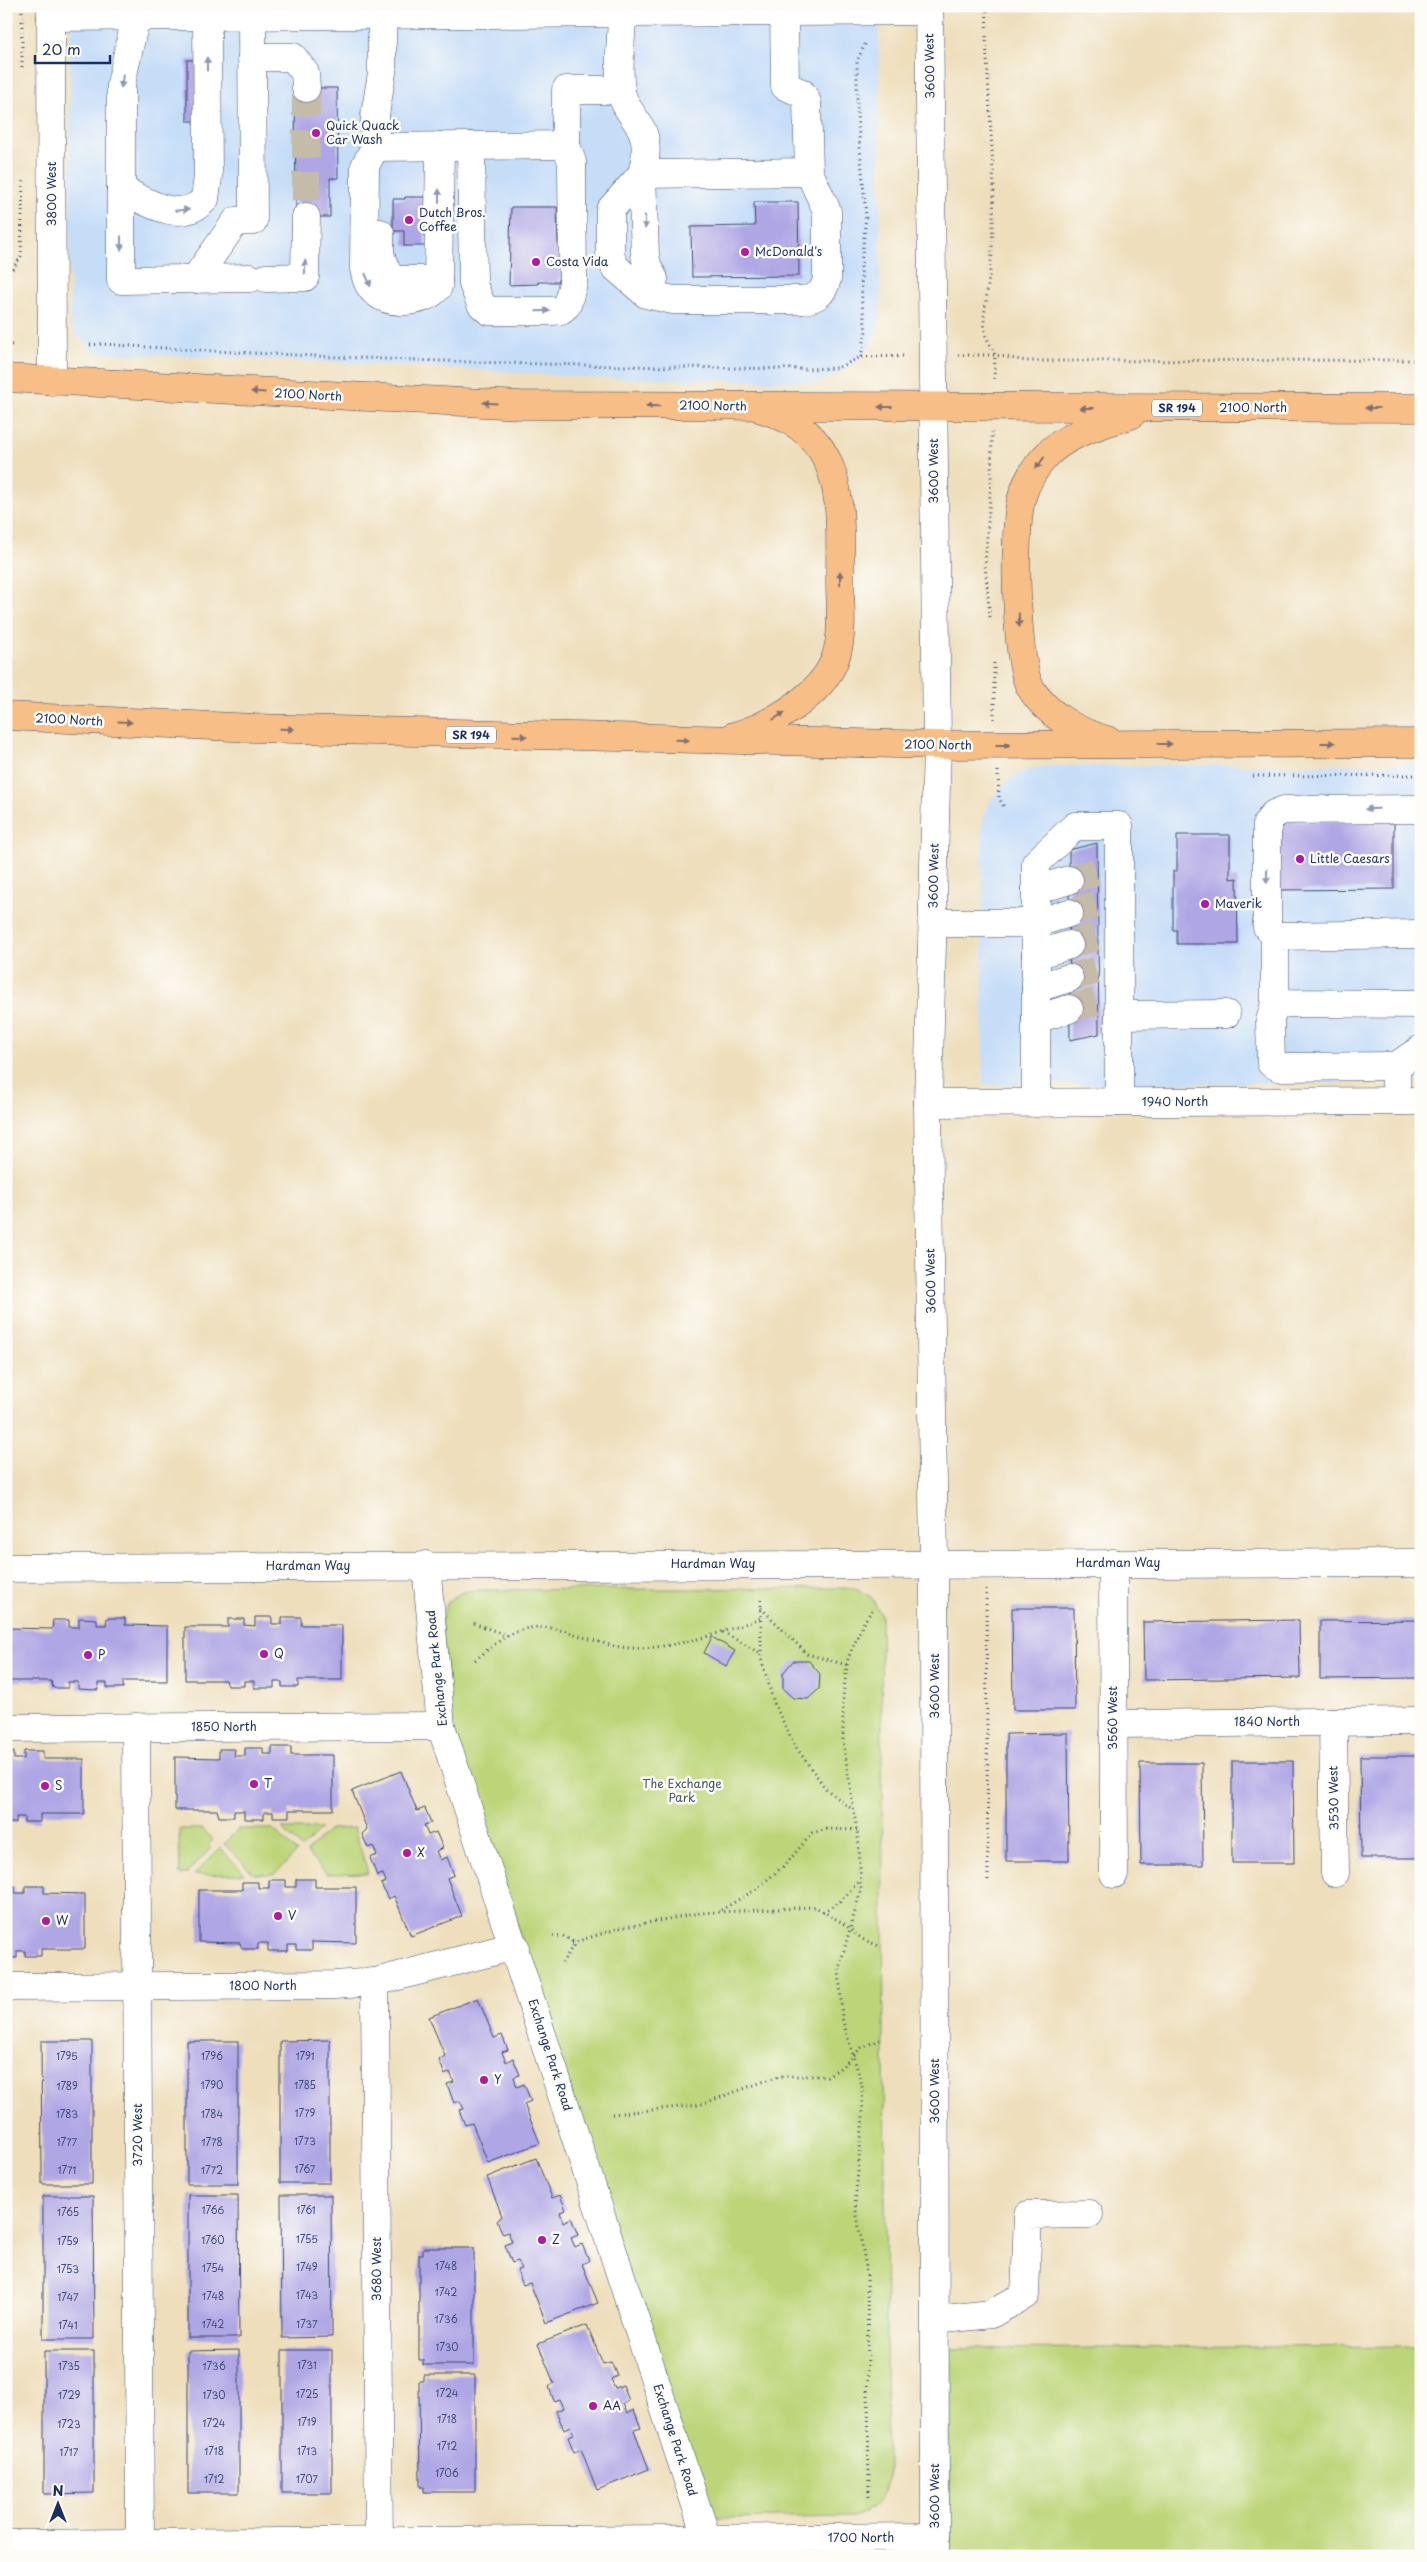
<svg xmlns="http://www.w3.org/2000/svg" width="1427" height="2562" viewBox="0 0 1427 2562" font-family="'Playpen Sans',sans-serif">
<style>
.built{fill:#c6ddf8}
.green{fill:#bdd579;stroke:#6c826c}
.building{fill:#afa6e5}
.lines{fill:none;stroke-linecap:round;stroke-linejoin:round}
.minor-tunnel{stroke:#c4bba9;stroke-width:28;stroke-dasharray:28 14;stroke-linecap:butt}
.minor-casing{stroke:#3b496c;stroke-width:29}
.highway-casing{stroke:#3b496c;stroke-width:29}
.path{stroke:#3b496c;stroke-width:3;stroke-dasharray:1 4;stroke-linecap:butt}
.minor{stroke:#fff;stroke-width:28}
.highway{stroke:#f7be87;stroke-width:28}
.oneway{fill:#8d97ae}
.oneway2{fill:#7e6f70}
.poi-dot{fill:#b5179e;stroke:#fdfcf7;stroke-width:2}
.labels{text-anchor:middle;stroke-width:5;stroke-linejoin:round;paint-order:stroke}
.number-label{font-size:10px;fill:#404d80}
.shield{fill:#fdfcf7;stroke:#5f6c8c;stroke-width:1}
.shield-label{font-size:11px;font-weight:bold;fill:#1b2f5e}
.street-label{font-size:12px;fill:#1b2f5e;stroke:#fdfcf7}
.poi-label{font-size:12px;fill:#1b2f5e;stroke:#fdfcf7;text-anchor:start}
.park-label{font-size:12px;fill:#445865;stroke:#fdfcf7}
</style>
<rect width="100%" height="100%" fill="#fdfcf7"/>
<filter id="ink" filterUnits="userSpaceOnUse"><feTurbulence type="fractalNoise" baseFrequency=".02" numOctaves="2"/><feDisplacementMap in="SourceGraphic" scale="10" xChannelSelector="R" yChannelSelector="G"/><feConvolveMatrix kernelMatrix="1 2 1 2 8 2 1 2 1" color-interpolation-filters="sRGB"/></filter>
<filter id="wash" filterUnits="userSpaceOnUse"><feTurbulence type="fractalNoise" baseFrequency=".0096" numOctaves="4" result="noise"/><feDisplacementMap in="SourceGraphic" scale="20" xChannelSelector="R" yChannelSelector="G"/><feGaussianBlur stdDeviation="1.12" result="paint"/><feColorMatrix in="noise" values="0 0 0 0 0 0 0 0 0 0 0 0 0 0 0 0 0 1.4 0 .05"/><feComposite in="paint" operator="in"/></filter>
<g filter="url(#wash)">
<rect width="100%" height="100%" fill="#eedebc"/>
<!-- built -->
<g class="built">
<polygon points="70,6 879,6 881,318 875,336 866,352 853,366 822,382 595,378 413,366 104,353 93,350 76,335 70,322"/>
<polygon points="1421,764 1421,1082 983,1085 982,823 989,804 1000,788 1011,778 1027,770 1046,766"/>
</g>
<!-- green -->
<g class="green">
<path d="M854,1588L871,1597L881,1614L887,2481C882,2500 875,2509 855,2516L721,2518L705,2510L452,1724L441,1620L448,1602L460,1593L473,1590Z"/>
<polygon points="354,1828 368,1873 327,1874 306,1852 330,1829"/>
<polygon points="179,1829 202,1829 213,1840 208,1845 211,1848 186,1874 180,1875"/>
<polygon points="238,1829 273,1829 297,1852 275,1874 254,1874 224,1844"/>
<polygon points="282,1829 321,1829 302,1848"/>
<polygon points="220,1848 245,1874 194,1875"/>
<polygon points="1421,2346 1421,2556 950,2556 948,2349"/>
</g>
<g id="blocks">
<!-- building -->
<g class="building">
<rect x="187" y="60" width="14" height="61"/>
<polygon points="295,88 337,88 338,178 330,178 330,217 296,217"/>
<polygon points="405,197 433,197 433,208 425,207 425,246 404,246 404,231 393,231 393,199 405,199"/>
<polygon points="754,202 798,202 799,276 692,277 691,227 755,226"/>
<polygon points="511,207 557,207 558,244 564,244 564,279 558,279 558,282 538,282 538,284 509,285"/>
<polygon points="1394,821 1394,889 1280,890 1279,822"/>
<polygon points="1177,835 1230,835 1230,879 1237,878 1238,944 1177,944 1177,930 1173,930 1173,871 1177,871"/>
<polygon points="1097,843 1099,1034 1070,1040 1069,850"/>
<polygon points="1012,1608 1074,1608 1075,1710 1013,1710"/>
<polygon points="255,1617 272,1617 272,1624 282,1624 282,1617 301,1617 301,1625 342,1625 342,1680 298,1680 298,1687 282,1687 282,1682 274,1682 274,1688 254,1688 254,1681 244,1681 244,1686 228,1686 226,1680 185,1680 185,1627 228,1627 228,1619 244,1619 244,1625 255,1626"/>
<polygon points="79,1618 97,1619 97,1625 106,1625 107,1618 125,1618 125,1625 167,1626 167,1681 123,1681 123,1688 107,1688 107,1683 98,1683 98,1690 78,1689 78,1682 68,1682 68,1688 53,1688 51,1681 9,1681 9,1628 52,1629 53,1620 69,1620 69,1627 79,1627"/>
<polygon points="1299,1620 1300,1678 1144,1680 1143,1622"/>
<polygon points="1421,1620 1421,1678 1320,1679 1320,1621"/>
<polygon points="712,1637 735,1651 726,1666 704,1653"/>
<polygon points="793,1661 809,1661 820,1674 819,1689 808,1699 793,1698 783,1689 783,1673"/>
<polygon points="1068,1733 1069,1861 1006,1861 1006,1734"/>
<polygon points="272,1747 291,1747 291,1755 333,1755 333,1810 289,1810 289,1817 273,1817 273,1812 264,1812 264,1819 244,1819 244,1811 234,1811 234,1817 219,1817 217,1810 175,1810 175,1757 219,1758 219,1749 235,1749 234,1756 245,1756 245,1748 263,1748 263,1754 272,1754"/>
<polygon points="24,1751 43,1751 43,1759 84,1759 84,1814 40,1814 40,1822 24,1822 24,1817 16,1817 16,1823 6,1823 6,1752 14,1752 14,1759 24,1759"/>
<polygon points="1360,1756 1421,1756 1421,1858 1361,1858"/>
<polygon points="1232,1761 1293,1761 1294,1863 1232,1863"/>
<polygon points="1140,1763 1202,1763 1203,1865 1141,1865"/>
<polygon points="401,1771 417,1811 425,1808 431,1823 424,1825 428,1835 436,1832 443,1848 436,1851 440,1860 447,1857 454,1875 447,1878 462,1916 411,1936 394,1896 388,1899 381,1884 386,1882 383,1874 377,1876 370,1858 377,1855 373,1846 368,1848 362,1834 367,1829 352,1791"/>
<polygon points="296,1879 315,1879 315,1887 356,1887 356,1943 312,1942 312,1950 296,1950 296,1945 288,1945 288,1951 268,1951 268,1943 258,1943 258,1949 242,1949 240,1943 199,1942 199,1890 242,1890 242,1882 258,1882 258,1888 269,1888 269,1880 286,1880 286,1887 296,1887"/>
<polygon points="6,1886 15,1886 15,1893 25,1893 25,1886 44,1886 44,1893 85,1894 85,1949 41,1949 41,1956 25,1956 25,1951 17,1951 17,1958 6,1957"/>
<polygon points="478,1998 494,2038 502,2035 508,2050 502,2052 506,2062 513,2058 520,2075 514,2077 517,2087 524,2084 531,2101 524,2104 540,2143 488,2163 472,2123 465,2125 459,2110 464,2109 460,2101 454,2103 447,2084 454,2082 450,2072 445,2075 439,2060 445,2056 429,2017"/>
<polygon points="330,2040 330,2183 280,2183 280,2041"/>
<polygon points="41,2041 92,2041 92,2184 42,2184"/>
<rect x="187" y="2041" width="51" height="143"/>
<polygon points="536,2158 552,2198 560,2195 566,2210 560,2212 563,2222 571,2218 578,2235 571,2238 575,2247 582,2244 589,2261 582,2264 598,2303 546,2323 530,2283 523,2285 517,2270 522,2269 518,2261 512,2263 505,2245 512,2242 508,2232 503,2234 497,2221 502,2216 487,2177"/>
<polygon points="188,2195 238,2195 239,2338 188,2338"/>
<polygon points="281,2195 331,2195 332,2337 282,2338"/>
<polygon points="43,2196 93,2196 94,2339 43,2339"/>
<polygon points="423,2248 474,2248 474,2365 423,2365 423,2360 419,2360 419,2254 423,2254"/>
<polygon points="587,2325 603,2364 611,2362 617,2376 611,2379 615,2388 623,2385 629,2401 623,2404 627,2413 634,2410 641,2428 634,2430 649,2469 597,2490 581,2449 574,2452 568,2437 573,2435 570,2427 564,2430 556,2411 563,2408 559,2399 554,2401 549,2387 554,2383 538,2344"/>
<polygon points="239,2350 239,2493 188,2493 188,2351"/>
<rect x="282" y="2350" width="50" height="143"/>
<polygon points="44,2351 94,2351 94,2493 44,2494"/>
<polygon points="424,2375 475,2375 475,2492 424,2492 424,2487 420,2487 419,2381 424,2381"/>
</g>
</g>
</g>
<g filter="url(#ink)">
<use href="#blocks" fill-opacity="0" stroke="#3b496c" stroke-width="1"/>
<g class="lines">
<!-- minor-tunnel -->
<g class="minor-tunnel">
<polyline points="306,88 306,217"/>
<polyline points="1069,880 1097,872"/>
<polyline points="1069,913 1098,904"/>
<polyline points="1069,945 1098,936"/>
<polyline points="1069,978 1098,970"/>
<polyline points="1069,1009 1098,1001"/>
</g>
<!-- minor casing -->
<g class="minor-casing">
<g id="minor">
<polyline points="51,6 52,381"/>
<polyline points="929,6 937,745 928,1103 934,1564 935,2556"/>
<path d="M622,13C622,38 617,66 621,91C623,104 632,114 639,125C649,140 646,158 642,174L809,172L807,102L802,93L785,86L784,12"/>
<polyline points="382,14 382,73 375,115 375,147 566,145 566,90 621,90"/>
<polyline points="136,16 121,84 121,280 250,278"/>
<polyline points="51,17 929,11"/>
<polyline points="252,57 293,57 305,73 306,88"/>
<polyline points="471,146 473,284 481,304 489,311 552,311 561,310 567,305 573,283 572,162 566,145"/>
<path d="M375,147L365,166L364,269C366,278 368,287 376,293C392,306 426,303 438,287L440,146"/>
<path d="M642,174L610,210V255L615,267L646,294L673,300H803C818,298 823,293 827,279V211L809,172"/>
<polyline points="642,174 645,255 647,265 654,279"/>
<path d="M121,189C146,202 181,225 205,199L208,177L207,16"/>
<polyline points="380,233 380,254 388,275 397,280 438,280"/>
<polyline points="266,278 305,277 306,217"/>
<polyline points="195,279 236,221 253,221 252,15"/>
<polyline points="1036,890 1069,880"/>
<polyline points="1069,913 1036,923 1036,863 1075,826 1119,826 1119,1102"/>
<polyline points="932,923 1036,923 1036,1103"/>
<polyline points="1421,934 1275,936 1275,1003 1421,1004"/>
<polyline points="1275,936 1267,927 1267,823 1274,814 1284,810 1421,809"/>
<polyline points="1036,955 1069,945"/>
<polyline points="1036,988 1069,978"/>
<polyline points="1275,1003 1270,1021 1271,1063 1278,1067 1396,1066"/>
<polyline points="1119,1015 1226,1014"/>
<polyline points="1036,1019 1069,1009"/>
<polyline points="1396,1085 1396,1066 1421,1049"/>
<polyline points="928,1103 1421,1101"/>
<polyline points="1113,1563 1114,1874"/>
<polyline points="426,1565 441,1726 707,2539"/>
<polyline points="6,1568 1421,1563"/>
<polyline points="1333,1722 1335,1873"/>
<polyline points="1114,1724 1421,1721"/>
<polyline points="136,1727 140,2543"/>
<polyline points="6,1728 441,1726"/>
<polyline points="375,1982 379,2556"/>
<polyline points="6,1987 335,1985 375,1982 515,1946"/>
<polyline points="936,2320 991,2314 1025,2295 1028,2215 1089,2214"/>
<polyline points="6,2544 935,2537"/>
</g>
</g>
<!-- highway casing -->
<g class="highway-casing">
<g id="highway">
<polyline points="6,378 520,405 1421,408"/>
<polyline points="6,716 254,728 937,745 1421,743"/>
<path d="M734,736C768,727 814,699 831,668C845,642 840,610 840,582C840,509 849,435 762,409"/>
<path d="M1107,740C1077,732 1044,713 1029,685C1016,658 1012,526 1022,497C1026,483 1034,469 1044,458C1064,434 1103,424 1131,415"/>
</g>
</g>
<!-- path -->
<g class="path">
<polyline points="22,6 22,68"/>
<polyline points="987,6 986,39 994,188 992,254 984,317 985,334 995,355 994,380"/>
<polyline points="6,277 21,257 23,179"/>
<polyline points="6,344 12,345"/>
<path d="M90,345L102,344C336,360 571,366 806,369L837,368L861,357L906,356"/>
<polyline points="958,355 995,355 1026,361 1421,360"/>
<polyline points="861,357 866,331 862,304 861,265 866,216 857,114 857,61 866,42"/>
<polyline points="990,617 985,566 991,481 992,432"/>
<polyline points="994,719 994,661"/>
<polyline points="998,771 999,798 1004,807"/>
<polyline points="1253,776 1421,775"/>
<polyline points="986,1589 988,1883"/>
<polyline points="761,1600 761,1658 774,1703 795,1746 827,1790 853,1810"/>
<polyline points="761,1608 807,1654 847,1665"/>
<polyline points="474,1623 508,1636"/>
<polyline points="723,1632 761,1654"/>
<path d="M475,1660C488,1650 500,1638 516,1632C554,1615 594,1649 635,1648C677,1648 721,1633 761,1618"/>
<polyline points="721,1910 755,1890 787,1863 812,1833 828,1829 857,1830"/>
<polyline points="823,1912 842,1900 860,1880"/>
<polyline points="553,1936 563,1936 572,1941 573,1946 562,1963"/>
<polyline points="572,1943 620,1928 700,1913 815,1907 843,1923 862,1939 879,1946"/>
<polyline points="612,2114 699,2105 779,2076 827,2076 842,2067 862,2047 880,2040"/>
<polyline points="869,2496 867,2274 855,2204 863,2118 862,2085 842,2018 839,1968 861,1890 859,1844 843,1741 843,1697 848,1658 864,1622 873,1609"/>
</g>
<!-- minor -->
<use href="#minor" class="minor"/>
<!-- highway -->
<use href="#highway" class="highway"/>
</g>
<!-- one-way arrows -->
<defs><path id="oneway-solid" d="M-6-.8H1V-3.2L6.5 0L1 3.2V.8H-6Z" transform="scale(1.25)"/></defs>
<g class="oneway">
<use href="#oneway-solid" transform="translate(207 64) rotate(-90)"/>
<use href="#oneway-solid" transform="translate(122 81) rotate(98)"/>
<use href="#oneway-solid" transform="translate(439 196) rotate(-90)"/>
<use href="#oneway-solid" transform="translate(182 210) rotate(-5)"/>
<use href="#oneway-solid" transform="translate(645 222) rotate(89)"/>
<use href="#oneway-solid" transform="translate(121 243) rotate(90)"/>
<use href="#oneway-solid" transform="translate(305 267) rotate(-89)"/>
<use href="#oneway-solid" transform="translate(368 280) rotate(68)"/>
<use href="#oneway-solid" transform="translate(543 311) rotate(-1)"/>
<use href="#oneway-solid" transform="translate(1372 809) rotate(179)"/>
<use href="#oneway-solid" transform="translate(1267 876) rotate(90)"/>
</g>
<g class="oneway2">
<use href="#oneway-solid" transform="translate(258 392) rotate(-177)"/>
<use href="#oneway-solid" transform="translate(490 403) rotate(-177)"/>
<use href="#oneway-solid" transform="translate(653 406) rotate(-179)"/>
<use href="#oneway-solid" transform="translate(885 407) rotate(-180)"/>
<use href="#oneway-solid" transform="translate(1087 408) rotate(180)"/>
<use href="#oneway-solid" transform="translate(1372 408) rotate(-180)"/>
<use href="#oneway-solid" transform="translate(1040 463) rotate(126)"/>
<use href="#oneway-solid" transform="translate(840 578) rotate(-90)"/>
<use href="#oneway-solid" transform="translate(1019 620) rotate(89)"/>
<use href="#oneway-solid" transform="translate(779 716) rotate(-31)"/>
<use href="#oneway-solid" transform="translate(125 722) rotate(3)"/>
<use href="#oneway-solid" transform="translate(287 729) rotate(2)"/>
<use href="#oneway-solid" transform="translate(520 736) rotate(2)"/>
<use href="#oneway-solid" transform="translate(682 740) rotate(1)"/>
<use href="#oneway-solid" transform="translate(1328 743)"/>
<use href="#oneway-solid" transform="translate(1165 744)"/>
<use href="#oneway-solid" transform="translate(1003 745)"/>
</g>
</g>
<!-- markers -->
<g class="poi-dot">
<circle cx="316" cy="133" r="5"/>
<circle cx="409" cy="220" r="5"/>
<circle cx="745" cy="252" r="5"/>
<circle cx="536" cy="262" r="5"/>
<circle cx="1300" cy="859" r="5"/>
<circle cx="1205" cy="904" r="5"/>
<circle cx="264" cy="1654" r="5"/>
<circle cx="88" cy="1655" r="5"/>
<circle cx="254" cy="1784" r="5"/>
<circle cx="45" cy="1786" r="5"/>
<circle cx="407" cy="1853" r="5"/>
<circle cx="278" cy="1916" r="5"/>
<circle cx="46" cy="1921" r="5"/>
<circle cx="484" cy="2080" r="5"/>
<circle cx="542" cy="2240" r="5"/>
<circle cx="593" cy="2406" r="5"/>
</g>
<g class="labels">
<!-- number labels -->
<g class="number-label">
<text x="67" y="2060">1795</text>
<text x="212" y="2060">1796</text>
<text x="305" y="2060">1791</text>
<text x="212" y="2089">1790</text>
<text x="305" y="2089">1785</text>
<text x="67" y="2090">1789</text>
<text x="305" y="2117">1779</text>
<text x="67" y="2118">1783</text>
<text x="212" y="2118">1784</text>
<text x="305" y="2145">1773</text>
<text x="67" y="2146">1777</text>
<text x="212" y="2146">1778</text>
<text x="305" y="2173">1767</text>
<text x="67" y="2174">1771</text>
<text x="212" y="2174">1772</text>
<text x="213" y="2214">1766</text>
<text x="306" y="2214">1761</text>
<text x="68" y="2216">1765</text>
<text x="307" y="2243">1755</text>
<text x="213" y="2244">1760</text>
<text x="68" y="2245">1759</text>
<text x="446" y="2270">1748</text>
<text x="307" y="2271">1749</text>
<text x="213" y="2272">1754</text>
<text x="68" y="2273">1753</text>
<text x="446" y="2296">1742</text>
<text x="307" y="2299">1743</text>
<text x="213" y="2300">1748</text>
<text x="68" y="2301">1747</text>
<text x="446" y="2323">1736</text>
<text x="213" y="2328">1742</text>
<text x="307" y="2328">1737</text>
<text x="68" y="2329">1741</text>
<text x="447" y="2351">1730</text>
<text x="307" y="2369">1731</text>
<text x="69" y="2370">1735</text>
<text x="214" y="2370">1736</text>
<text x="447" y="2397">1724</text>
<text x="307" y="2398">1725</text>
<text x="69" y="2399">1729</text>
<text x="214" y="2399">1730</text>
<text x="447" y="2423">1718</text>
<text x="307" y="2426">1719</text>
<text x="214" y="2427">1724</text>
<text x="69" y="2428">1723</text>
<text x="447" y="2450">1712</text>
<text x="214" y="2455">1718</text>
<text x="307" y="2455">1713</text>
<text x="69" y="2456">1717</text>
<text x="447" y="2477">1706</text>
<text x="214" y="2483">1712</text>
<text x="307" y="2483">1707</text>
</g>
<!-- shield labels -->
<g class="shield">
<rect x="1152" y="399.5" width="50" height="17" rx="4"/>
<rect x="446" y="726.5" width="50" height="17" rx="4"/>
</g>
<g class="shield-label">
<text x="1177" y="412">SR 194</text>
<text x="471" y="739">SR 194</text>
</g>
<!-- street labels -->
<g class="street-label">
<text transform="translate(930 66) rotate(-91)" y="4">3600 West</text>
<text transform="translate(52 194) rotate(-90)" y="4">3800 West</text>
<text transform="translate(308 395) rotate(3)" y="4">2100 North</text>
<text transform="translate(713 406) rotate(1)" y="4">2100 North</text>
<text x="1253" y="412">2100 North</text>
<text transform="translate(934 471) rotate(-90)" y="4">3600 West</text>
<text transform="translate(69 720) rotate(3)" y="4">2100 North</text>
<text transform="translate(938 745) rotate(1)" y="4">2100 North</text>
<text transform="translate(934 876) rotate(-89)" y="4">3600 West</text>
<text x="1175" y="1106">1940 North</text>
<text transform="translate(931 1281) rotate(-91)" y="4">3600 West</text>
<text x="1118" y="1567">Hardman Way</text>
<text x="713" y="1568">Hardman Way</text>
<text x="308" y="1570">Hardman Way</text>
<text transform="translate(437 1668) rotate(-96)" y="4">Exchange Park Road</text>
<text transform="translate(935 1686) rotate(-90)" y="4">3600 West</text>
<text transform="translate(1113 1718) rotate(-90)" y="4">3560 West</text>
<text x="1267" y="1726">1840 North</text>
<text x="224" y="1731">1850 North</text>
<text transform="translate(1334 1798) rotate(-91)" y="4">3530 West</text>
<text x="263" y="1990">1800 North</text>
<text transform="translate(550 2055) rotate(72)" y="4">Exchange Park Road</text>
<text transform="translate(935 2091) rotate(-90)" y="4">3600 West</text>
<text transform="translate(138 2135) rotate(-90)" y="4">3720 West</text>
<text transform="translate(377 2269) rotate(-90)" y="4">3680 West</text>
<text transform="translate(675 2440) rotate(72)" y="4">Exchange Park Road</text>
<text transform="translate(935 2496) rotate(-90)" y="4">3600 West</text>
<text x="861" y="2542">1700 North</text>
</g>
<!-- poi labels -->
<g class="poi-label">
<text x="326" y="130">Quick Quack<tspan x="326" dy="14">Car Wash</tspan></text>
<text x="419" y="217">Dutch Bros.<tspan x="419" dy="14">Coffee</tspan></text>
<text x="755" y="256">McDonald's</text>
<text x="546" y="266">Costa Vida</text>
<text x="1310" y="863">Little Caesars</text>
<text x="1215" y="908">Maverik</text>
<text x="274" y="1658">Q</text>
<text x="98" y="1659">P</text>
<text x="264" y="1788">T</text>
<text x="55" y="1790">S</text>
<text x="417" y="1857">X</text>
<text x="288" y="1920">V</text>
<text x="56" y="1925">W</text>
<text x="494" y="2084">Y</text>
<text x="552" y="2244">Z</text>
<text x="603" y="2410">AA</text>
</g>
<!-- park labels -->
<g class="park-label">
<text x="682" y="1788">The Exchange<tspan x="682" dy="14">Park</tspan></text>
</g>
</g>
<!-- margin -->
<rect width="1427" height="2562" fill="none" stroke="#fdfcf7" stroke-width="25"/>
<!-- north arrow -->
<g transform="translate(58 2504)" stroke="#fdfcf7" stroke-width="4" paint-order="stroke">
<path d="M0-4L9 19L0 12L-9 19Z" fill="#1b2f5e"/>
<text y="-8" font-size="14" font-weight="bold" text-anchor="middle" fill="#1b2f5e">N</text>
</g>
<!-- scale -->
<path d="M35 55v8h75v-8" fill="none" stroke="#1b2f5e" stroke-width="2.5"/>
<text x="42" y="55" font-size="15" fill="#1b2f5e" stroke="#fdfcf7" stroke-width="4" paint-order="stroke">20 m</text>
</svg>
